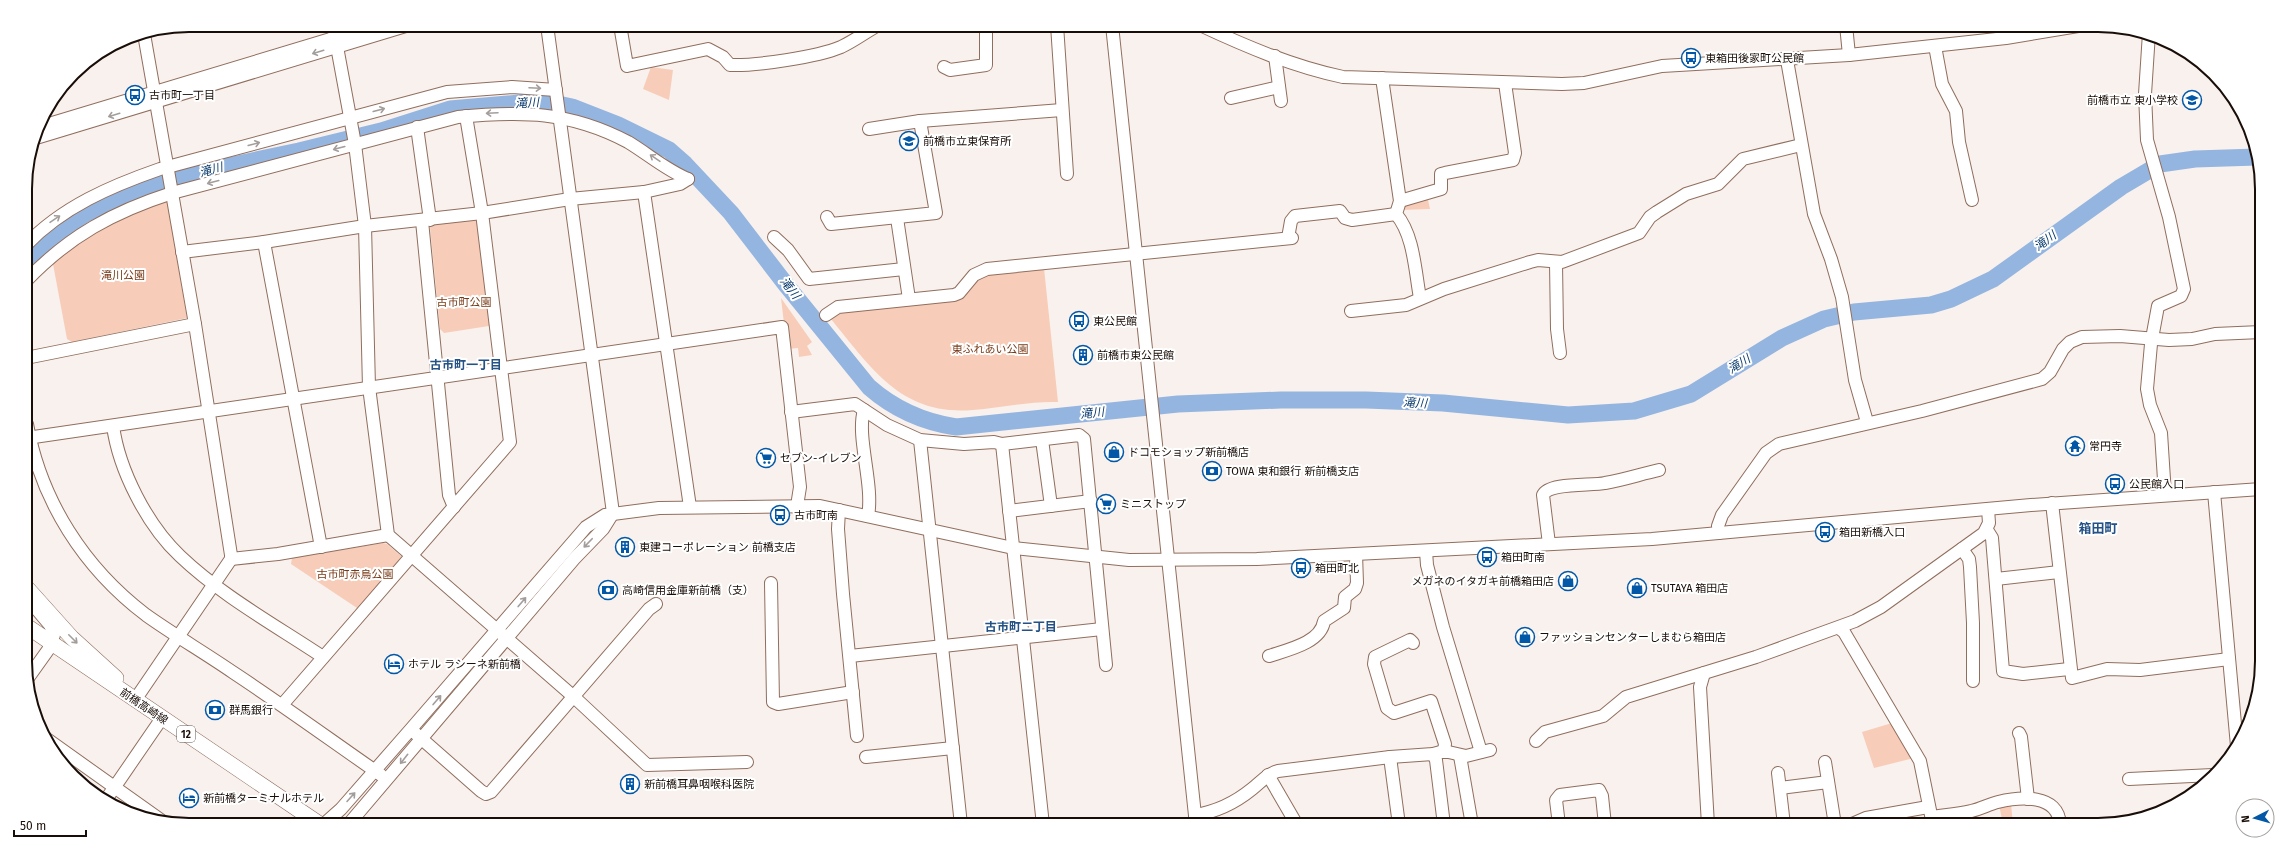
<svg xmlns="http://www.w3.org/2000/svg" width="2287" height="850" viewBox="0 0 2287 850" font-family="'Fira Sans','Noto Sans JP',sans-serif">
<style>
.green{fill:#f7cdb9}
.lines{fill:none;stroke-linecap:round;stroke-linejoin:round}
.river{stroke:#94b5df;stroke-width:17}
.minor-casing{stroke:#906e5e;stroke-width:14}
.major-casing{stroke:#906e5e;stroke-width:16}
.minor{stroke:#fff;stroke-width:12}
.major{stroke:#fff;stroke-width:15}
.oneway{stroke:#a39e9c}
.labels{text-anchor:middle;stroke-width:4;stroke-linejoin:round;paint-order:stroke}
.shield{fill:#fff;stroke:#5e5651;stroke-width:1}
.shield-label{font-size:10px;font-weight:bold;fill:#190d07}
.poi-label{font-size:11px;fill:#190d07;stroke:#fff;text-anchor:start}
.park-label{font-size:11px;fill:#783916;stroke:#fff}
.street-label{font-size:11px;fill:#190d07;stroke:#fff}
.water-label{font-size:12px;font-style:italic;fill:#0b3b6d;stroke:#fff}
.neighbourhood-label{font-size:12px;font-weight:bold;fill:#245286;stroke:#fff}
.quarter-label{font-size:13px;font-weight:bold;fill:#245286;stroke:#fff}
.rim{fill:none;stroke:#190d07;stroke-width:2}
</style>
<rect width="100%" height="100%" fill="#f9f1ed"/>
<!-- green -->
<g class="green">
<polygon points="651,67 673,70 669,100 643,89"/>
<polygon points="1427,195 1430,209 1401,210 1402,202"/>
<path d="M167,200L187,318L72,342L67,339L53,264C70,231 134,214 167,200Z"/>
<polygon points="474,216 479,220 493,322 489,326 444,333 440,329 430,227 433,223"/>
<path d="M1044,268L1058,402C1030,401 1001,408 973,410C900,416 871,367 830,318L833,313L954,299L978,278L988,273Z"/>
<polygon points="781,298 812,342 807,346 812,355 799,357 798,348 787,349"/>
<polygon points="383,543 387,544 401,556 401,561 363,607 357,608 291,564 292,558"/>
<polygon points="1892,723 1914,758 1874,768 1862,732"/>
<polygon points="2011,803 2013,825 2003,825 1999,804"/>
</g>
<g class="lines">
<!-- river -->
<path class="river" d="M26,265L63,230L85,214L120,197L159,185L219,168L299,151L381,131L450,109L544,101L572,107L618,125L669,150L685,164L731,213L787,286L869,387C894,409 923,422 956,427L1178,404L1281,400H1366L1443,403L1568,415L1634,411L1691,394L1782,338L1824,319L1854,312L1931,305L1951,299L1993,279L2121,187L2160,164L2195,159L2257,157"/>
<!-- minor casing -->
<g class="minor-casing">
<g id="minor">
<polyline points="333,25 355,144 365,226 369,387 388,535 574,697 647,765 747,762"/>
<path d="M620,25L627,66L708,49L723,57L730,65C756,66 817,57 841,47C854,41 866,32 878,25"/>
<polyline points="1057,25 1067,174"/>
<polyline points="1112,25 1196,825"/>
<path d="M1200,25C1245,46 1294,67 1343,77L1562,84L1584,83L1662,66L1849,55L2006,38L2084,25"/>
<polyline points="1846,25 1849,55"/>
<polyline points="2149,33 2145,94 2147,140 2169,217 2184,289 2181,296 2158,306 2151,344 2147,389 2150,405 2161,433 2165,495"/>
<polyline points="1935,46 1942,84 1956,111 1959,142 1972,200"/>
<polyline points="1275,56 1281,101"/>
<polyline points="1787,60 1814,214 1831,259 1842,297 1855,380 1867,422"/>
<polyline points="944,67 950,70 986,65 986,25"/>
<path d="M1382,78L1400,201L1396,214C1414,235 1415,271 1420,298"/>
<polyline points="1231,98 1279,87"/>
<polyline points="39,127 377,25"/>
<polyline points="417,127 430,220"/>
<polyline points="869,129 920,121 1062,110"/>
<polyline points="36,138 409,25"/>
<polyline points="644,192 690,507"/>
<polyline points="1400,201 1441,189 1441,174 1445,173 1513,160 1515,153 1505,83"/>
<polyline points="827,217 831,224 936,213 920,121"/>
<polyline points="897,218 909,299"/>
<polyline points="422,221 449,495 454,507"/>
<polyline points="774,237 788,250 809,279 904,269"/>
<polyline points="1288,238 1291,221 1295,216 1340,211 1345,218 1352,220 1396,214"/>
<polyline points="264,242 321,547"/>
<path d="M26,245C62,207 111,186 160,169L447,92L512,87L556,90"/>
<polyline points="182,252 264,242 365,226 482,213 570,199 644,192 680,184 688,179"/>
<polyline points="1556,263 1557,329 1560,353"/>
<path d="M26,281C69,236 113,212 172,193L458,117C522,111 569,111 628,142C648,154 666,170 688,179"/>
<polyline points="1351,311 1406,305 1444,289 1530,262 1538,260 1562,262 1639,233 1650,217 1657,212 1686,194 1718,184 1743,159 1801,145"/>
<polyline points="826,315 838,307 954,295 959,293 974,275 987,269 1292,238"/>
<polyline points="26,358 195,324"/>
<path d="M864,410C856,437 874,484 868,516"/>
<polyline points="791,412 855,404 887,425 920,440 964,444 994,442 1002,444 1079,435 1084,439 1106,665"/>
<path d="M27,424C41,501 84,568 146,615C174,635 205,653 234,673C284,706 332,741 381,775"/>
<path d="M113,426C119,470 147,525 180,556C222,596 275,625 323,657"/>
<polyline points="27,438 782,327 800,487 797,506"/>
<polyline points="920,440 961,825"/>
<polyline points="1042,440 1051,506"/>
<polyline points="1002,444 1043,825"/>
<polyline points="2214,492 2237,746"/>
<polyline points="2052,503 2072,678 2107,669 2140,670 2229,659"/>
<polyline points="839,510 838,529 843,594 857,736"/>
<polyline points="1009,511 1091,501"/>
<polyline points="1987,530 1992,538 2003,671 2023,674 2069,669"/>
<polyline points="1719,533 1718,526 1722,515 1766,453 1779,444 1922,411 2042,379 2050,372 2063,349 2070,342 2082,337 2120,336 2169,340 2192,339 2215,334 2261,332"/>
<path d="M1549,544L1543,495C1549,482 1592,486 1605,483C1623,480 1641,474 1659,470"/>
<polyline points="1962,549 1969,559 1970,567 1973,623 1973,681"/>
<polyline points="1426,551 1427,565 1443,627 1481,752"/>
<polyline points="231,559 278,554 388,535"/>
<polyline points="1996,579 2059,572"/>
<polyline points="771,583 773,702 778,704 853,692"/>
<polyline points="28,599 50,625 54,635 48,650 28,678"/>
<polyline points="1839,628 1844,632 1920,761 1933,825"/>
<polyline points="1413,643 1410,640 1375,657 1374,664 1387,708 1394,713 1431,701 1445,744 1444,751"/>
<polyline points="850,656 1102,629"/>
<path d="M1269,656C1287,650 1321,643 1324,621L1344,608L1345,597L1355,589L1357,583L1356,554"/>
<polyline points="1704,673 1700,687 1708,825"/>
<polyline points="135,700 231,559 231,555 195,324 144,34"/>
<polyline points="282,705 510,442 482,213 466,116"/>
<polyline points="415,733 481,791 486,794 491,792 649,609 656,604"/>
<polyline points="2019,733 2021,737 2028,799"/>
<polyline points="44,737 162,821"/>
<polyline points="1536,741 1545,732 1603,716 1626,697 1756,657 1855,621 1881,607 1984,533 1989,523 1988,509"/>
<polyline points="1433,754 1436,760 1444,825"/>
<polyline points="1460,756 1472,825"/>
<polyline points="866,757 953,748"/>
<polyline points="1390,757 1399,825"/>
<polyline points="1825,762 1835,825"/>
<polyline points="1778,773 1784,825"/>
<polyline points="1268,775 1297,825"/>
<polyline points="2129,779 2213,775"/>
<polyline points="1780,788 1828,782"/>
<polyline points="105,801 162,718"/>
<path d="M1195,815C1215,812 1236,802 1252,789C1261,782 1267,774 1278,771L1390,757L1433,754L1444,751L1466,756L1490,750"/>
<path d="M1932,817C1945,815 1958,814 1971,811C1981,809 1989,804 1998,802C2019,797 2059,793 2060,825"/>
<polyline points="323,825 341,809 411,729 586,527 605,515 659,508 820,506 1013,548 1129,560 1257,559 1652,539 2031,505 2261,489"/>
<polyline points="348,825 574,559 603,529 613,513 547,25"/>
<polyline points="1559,825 1556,800 1560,795 1599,790 1602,796 1605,825"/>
<polyline points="1850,825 1866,818 1928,807"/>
</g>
</g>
<!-- major casing -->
<g class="major-casing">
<g id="major">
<polyline points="28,589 72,638 116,678"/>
<polyline points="28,627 321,825"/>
</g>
</g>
<!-- minor -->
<use href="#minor" class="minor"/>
<!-- major -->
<use href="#major" class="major"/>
</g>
<!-- one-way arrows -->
<defs><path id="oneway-shaft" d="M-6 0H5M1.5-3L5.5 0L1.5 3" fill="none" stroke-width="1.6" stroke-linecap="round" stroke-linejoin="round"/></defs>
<g class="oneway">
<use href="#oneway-shaft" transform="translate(318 52) rotate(163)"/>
<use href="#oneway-shaft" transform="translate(535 88) rotate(3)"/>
<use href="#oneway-shaft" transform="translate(379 110) rotate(-15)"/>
<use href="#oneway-shaft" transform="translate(492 113) rotate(177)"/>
<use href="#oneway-shaft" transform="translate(114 115) rotate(163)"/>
<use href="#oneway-shaft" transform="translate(254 144) rotate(-15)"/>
<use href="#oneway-shaft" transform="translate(339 148) rotate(165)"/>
<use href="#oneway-shaft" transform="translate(655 158) rotate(-146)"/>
<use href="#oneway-shaft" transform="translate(213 182) rotate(165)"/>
<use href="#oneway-shaft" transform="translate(55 219) rotate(-34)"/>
<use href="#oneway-shaft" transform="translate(588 543) rotate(134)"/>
<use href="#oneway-shaft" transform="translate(522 602) rotate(-50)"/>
<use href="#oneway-shaft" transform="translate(73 639) rotate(45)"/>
<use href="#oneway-shaft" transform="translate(437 700) rotate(-49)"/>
<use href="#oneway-shaft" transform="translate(404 759) rotate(128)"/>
<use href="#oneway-shaft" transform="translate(351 797) rotate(-48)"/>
</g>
<!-- icons -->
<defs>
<g id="bus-ring" transform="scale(1)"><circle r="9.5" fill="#fff" stroke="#0258a6" stroke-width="1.5"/><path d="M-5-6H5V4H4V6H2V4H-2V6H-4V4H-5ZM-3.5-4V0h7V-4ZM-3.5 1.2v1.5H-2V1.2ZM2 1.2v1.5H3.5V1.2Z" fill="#0258a6"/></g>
<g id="school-ring" transform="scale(1)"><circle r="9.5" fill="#fff" stroke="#0258a6" stroke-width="1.5"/><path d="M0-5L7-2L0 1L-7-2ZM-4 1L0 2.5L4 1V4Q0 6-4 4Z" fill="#0258a6"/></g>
<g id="building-ring" transform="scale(1)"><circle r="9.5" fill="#fff" stroke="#0258a6" stroke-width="1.5"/><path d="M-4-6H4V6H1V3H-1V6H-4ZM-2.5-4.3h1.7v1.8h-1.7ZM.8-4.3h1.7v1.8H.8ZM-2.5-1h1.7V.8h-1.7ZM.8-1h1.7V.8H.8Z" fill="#0258a6"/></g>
<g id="temple-ring" transform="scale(1)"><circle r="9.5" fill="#fff" stroke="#0258a6" stroke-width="1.5"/><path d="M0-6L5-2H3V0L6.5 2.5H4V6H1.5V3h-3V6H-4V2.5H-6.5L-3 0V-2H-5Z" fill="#0258a6"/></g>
<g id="shop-ring" transform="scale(1)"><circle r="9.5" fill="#fff" stroke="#0258a6" stroke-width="1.5"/><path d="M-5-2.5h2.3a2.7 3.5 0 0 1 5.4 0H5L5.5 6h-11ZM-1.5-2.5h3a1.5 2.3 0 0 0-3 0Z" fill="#0258a6"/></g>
<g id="supermarket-ring" transform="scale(1)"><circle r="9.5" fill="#fff" stroke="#0258a6" stroke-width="1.5"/><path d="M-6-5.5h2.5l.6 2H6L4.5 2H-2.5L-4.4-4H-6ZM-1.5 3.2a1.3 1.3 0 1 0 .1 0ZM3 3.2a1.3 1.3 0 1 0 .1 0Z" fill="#0258a6"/></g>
<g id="bank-ring" transform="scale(1)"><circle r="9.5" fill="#fff" stroke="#0258a6" stroke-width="1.5"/><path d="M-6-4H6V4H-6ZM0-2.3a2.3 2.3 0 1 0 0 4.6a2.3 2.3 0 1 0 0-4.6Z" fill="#0258a6"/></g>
<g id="hotel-ring" transform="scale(1)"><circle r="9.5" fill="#fff" stroke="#0258a6" stroke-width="1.5"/><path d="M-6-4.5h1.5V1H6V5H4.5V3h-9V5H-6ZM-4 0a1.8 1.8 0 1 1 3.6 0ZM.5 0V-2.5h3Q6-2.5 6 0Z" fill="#0258a6"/></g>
</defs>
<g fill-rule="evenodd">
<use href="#bus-ring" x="1691" y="58"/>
<use href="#bus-ring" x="135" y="95"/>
<use href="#school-ring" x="2192" y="100"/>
<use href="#school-ring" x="909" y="141"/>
<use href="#bus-ring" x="1079" y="321"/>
<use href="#building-ring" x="1083" y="355"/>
<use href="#temple-ring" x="2075" y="446"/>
<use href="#shop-ring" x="1114" y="452"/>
<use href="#supermarket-ring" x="766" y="458"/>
<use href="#bank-ring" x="1212" y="471"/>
<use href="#bus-ring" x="2115" y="484"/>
<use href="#supermarket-ring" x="1106" y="504"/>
<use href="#bus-ring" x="780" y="515"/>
<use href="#bus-ring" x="1825" y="532"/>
<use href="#building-ring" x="625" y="547"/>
<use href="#bus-ring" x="1487" y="557"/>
<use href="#bus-ring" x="1301" y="568"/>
<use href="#shop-ring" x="1568" y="581"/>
<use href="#shop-ring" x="1637" y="588"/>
<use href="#bank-ring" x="608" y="590"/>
<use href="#shop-ring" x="1525" y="637"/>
<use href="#hotel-ring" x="394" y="664"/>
<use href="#bank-ring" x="215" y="710"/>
<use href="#building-ring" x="630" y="784"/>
<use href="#hotel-ring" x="189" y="798"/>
</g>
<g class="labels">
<!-- shield labels -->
<rect class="shield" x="177" y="726" width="18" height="16" rx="3"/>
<g class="shield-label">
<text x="186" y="738">12</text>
</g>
<!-- poi labels -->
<g class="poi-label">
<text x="1705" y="62">東箱田後家町公民館</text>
<text x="149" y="99">古市町一丁目</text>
<text x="2178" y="104" text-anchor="end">前橋市立 東小学校</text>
<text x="923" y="145">前橋市立東保育所</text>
<text x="1093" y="325">東公民館</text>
<text x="1097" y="359">前橋市東公民館</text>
<text x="2089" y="450">常円寺</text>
<text x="1128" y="456">ドコモショップ新前橋店</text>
<text x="780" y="462">セブン-イレブン</text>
<text x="1226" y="475">TOWA 東和銀行 新前橋支店</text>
<text x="2129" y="488">公民館入口</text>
<text x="1120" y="508">ミニストップ</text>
<text x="794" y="519">古市町南</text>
<text x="1839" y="536">箱田新橋入口</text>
<text x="639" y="551">東建コーポレーション 前橋支店</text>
<text x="1501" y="561">箱田町南</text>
<text x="1315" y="572">箱田町北</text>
<text x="1554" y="585" text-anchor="end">メガネのイタガキ前橋箱田店</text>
<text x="1651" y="592">TSUTAYA 箱田店</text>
<text x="622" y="594">高崎信用金庫新前橋（支）</text>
<text x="1539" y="641">ファッションセンターしまむら箱田店</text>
<text x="408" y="668">ホテル ラシーネ新前橋</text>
<text x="229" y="714">群馬銀行</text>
<text x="644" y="788">新前橋耳鼻咽喉科医院</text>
<text x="203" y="802">新前橋ターミナルホテル</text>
</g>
<!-- park labels -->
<g class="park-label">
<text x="123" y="279">滝川公園</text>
<text x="464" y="306">古市町公園</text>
<text x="990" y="353">東ふれあい公園</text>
<text x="355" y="578">古市町赤烏公園</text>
</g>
<!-- street labels -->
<g class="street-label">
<text transform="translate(144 706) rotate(34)" y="4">前橋高崎線</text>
</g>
<!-- water labels -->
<g class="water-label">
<text transform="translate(527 103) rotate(-4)" y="4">滝川</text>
<text transform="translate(211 170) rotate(-15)" y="4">滝川</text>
<text transform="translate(2045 241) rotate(-36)" y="4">滝川</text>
<text transform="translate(790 288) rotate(52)" y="4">滝川</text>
<text transform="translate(1739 364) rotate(-32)" y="4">滝川</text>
<text transform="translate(1415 403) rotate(3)" y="4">滝川</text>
<text transform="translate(1092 413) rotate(-6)" y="4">滝川</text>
</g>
<!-- neighbourhood labels -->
<g class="neighbourhood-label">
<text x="466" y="369">古市町一丁目</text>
<text x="1021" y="631">古市町二丁目</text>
</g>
<!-- quarter labels -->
<g class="quarter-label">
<text x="2098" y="533">箱田町</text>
</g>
</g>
<!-- crop -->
<path d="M0 0H2287V850H0ZM189 32H2098A157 157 0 0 1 2255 189V661A157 157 0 0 1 2098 818H189A157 157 0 0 1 32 661V189A157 157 0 0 1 189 32Z" fill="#fff" fill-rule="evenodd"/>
<path class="rim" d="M189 32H2098A157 157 0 0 1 2255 189V661A157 157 0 0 1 2098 818H189A157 157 0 0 1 32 661V189A157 157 0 0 1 189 32Z"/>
<!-- north arrow -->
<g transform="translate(2255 818) rotate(264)"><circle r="19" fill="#ffffff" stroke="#a39e9c"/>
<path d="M0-3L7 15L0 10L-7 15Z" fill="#0258a6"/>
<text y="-6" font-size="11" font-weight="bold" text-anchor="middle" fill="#190d07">N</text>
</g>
<!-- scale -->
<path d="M14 830v6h72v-6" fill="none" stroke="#190d07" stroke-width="2"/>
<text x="20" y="830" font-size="12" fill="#190d07" stroke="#ffffff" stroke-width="3" paint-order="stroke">50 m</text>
</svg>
